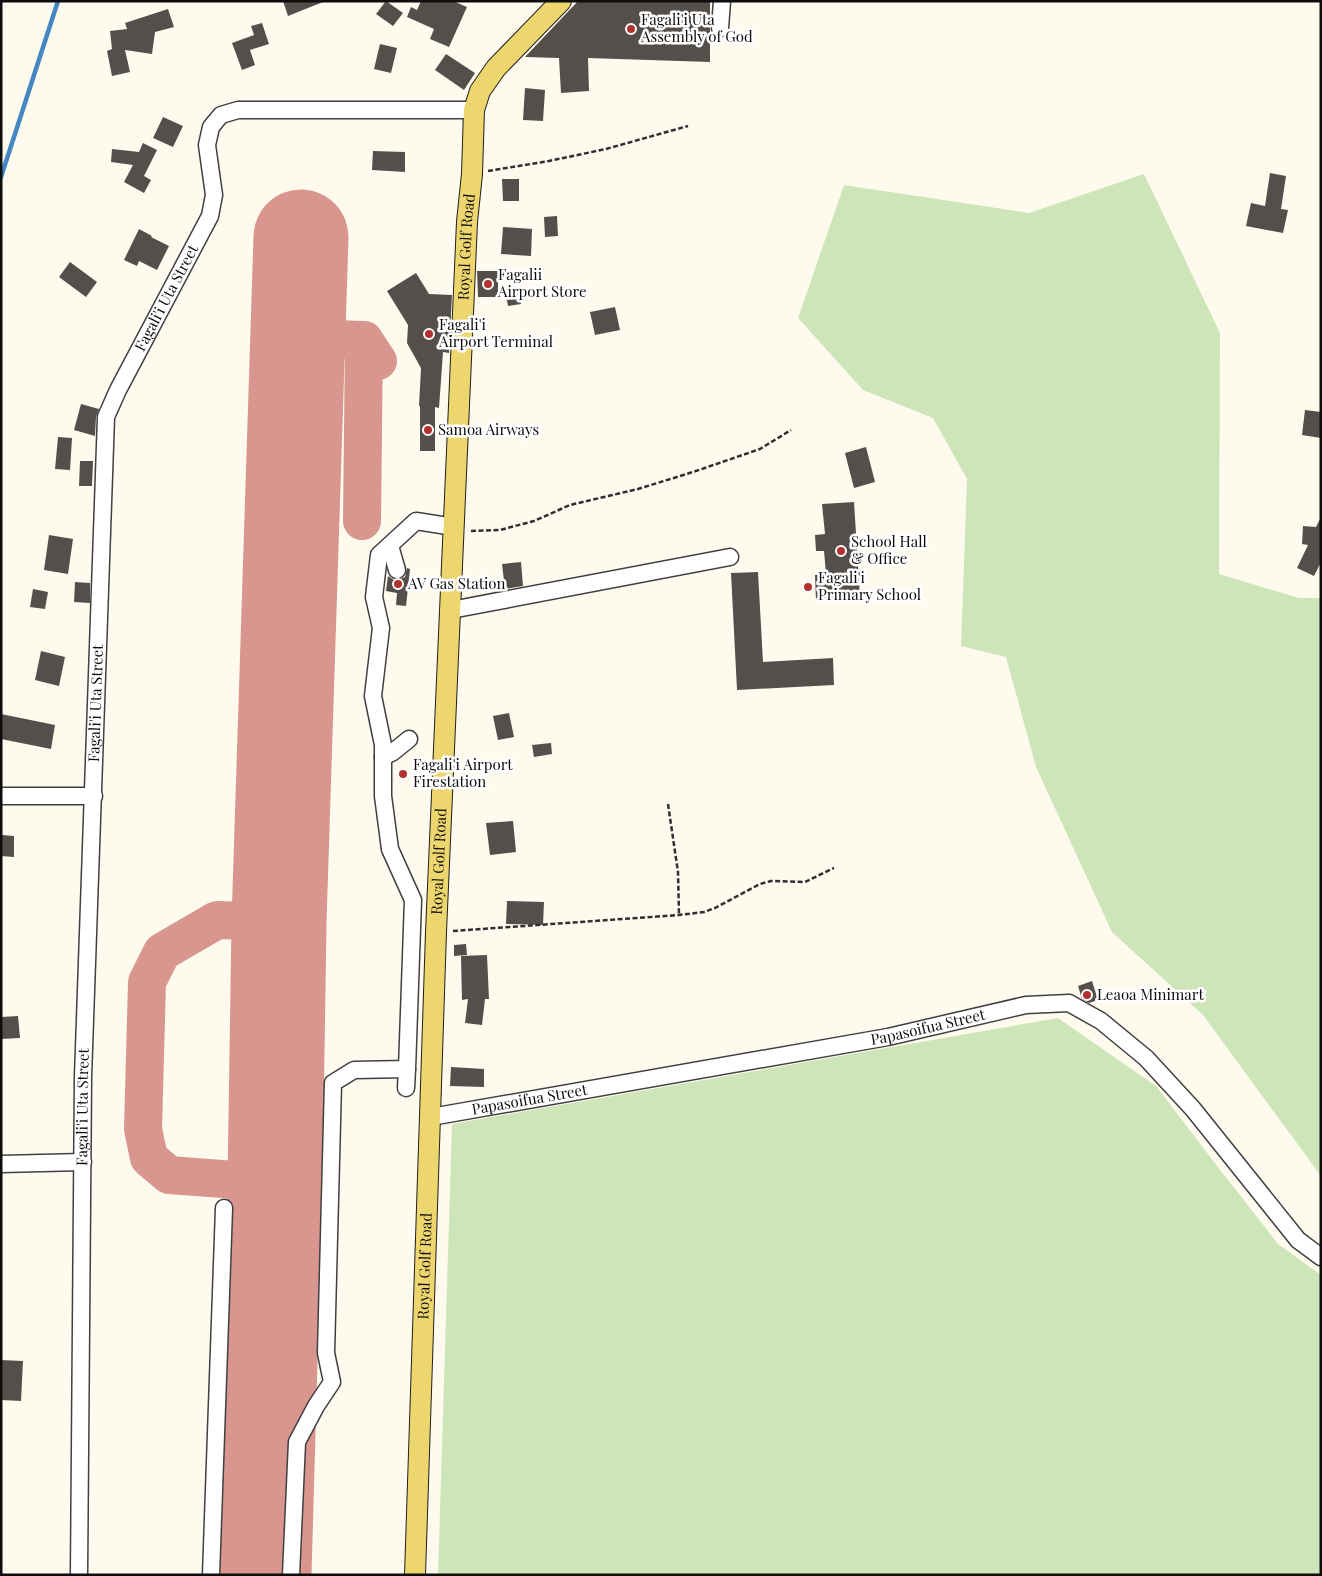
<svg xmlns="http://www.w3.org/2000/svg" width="1322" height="1576" viewBox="0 0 1322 1576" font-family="'Playfair Display',serif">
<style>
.green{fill:#cee5ba}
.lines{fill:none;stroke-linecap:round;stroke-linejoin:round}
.stream{stroke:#4388c2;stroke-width:4.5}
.taxiway{stroke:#d8968f;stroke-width:38}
.runway{stroke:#d8968f;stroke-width:95}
.building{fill:#544f4a}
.minor-casing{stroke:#404040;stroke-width:19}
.major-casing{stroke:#1e1e1e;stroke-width:22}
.path{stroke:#2f2f2f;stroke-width:2.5;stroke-dasharray:5 2.5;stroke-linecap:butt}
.minor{stroke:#fff;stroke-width:16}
.major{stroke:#eed66e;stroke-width:20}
.poi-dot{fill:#b13130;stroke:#fff;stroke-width:2}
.labels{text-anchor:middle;stroke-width:5;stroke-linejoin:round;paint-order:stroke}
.poi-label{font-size:15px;fill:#0d0d0d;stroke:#fff;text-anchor:start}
.street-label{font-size:15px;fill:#0d0d0d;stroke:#fff}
</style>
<rect width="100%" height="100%" fill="#fefbee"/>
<!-- green -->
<g class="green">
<polygon points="1144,174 1220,333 1219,574 1299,598 1321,598 1321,1176 1203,1015 1112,932 1036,767 1006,657 961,646 967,479 933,418 863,390 798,318 844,185 1029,213"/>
<polygon points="1058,1018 1156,1086 1221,1171 1278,1244 1321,1275 1321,1575 438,1575 452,1124"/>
</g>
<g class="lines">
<!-- stream -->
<polyline class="stream" points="1,177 58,1"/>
<!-- taxiway -->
<g class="taxiway">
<polyline points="298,338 364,340 378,361"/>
<polyline points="362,521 364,340"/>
<polyline points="275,1183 169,1175 149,1158 143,1129 147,982 162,952 217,920 279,922"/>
</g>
<!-- runway -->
<polyline class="runway" points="264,1575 275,1183 279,922 301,237"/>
</g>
<!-- building -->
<g class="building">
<polygon points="283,1 323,1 323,2 288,16"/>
<polygon points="386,1 403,13 393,26 376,14"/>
<polygon points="421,1 453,1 467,7 449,47 430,39 434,29 407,17 411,7 417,10"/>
<polygon points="578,1 710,1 710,62 588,58 589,91 561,93 559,58 525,57"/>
<polygon points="168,9 174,27 155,32 152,54 125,50 130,72 112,76 107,51 112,49 110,31 127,29 125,23"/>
<polygon points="262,23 269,44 250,50 255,65 242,70 232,43 254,35 251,26"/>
<polygon points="380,44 397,48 391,73 374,69"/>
<polygon points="446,54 475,73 464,90 435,70"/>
<polygon points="525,88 545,90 543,121 523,120"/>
<polygon points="163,117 183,126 173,147 153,138"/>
<polygon points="143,143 157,150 144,176 151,180 144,193 124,182 133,165 111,162 112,149 139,152"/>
<polygon points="373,151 405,152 405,172 372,170"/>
<polygon points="1270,173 1286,176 1281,209 1288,210 1283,233 1246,226 1251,203 1265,206"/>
<polygon points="502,179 519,179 519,201 503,201"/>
<polygon points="557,216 558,236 545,237 544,217"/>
<polygon points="503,227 532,229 531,256 501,254"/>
<polygon points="139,229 152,236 151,237 169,246 157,270 139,261 137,266 124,260"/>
<polygon points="70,262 97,282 86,297 59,277"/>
<polygon points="477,271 498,271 498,297 478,297"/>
<polygon points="416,273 429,294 452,295 449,353 443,352 439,408 435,407 435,451 420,451 420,406 419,406 421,368 407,343 408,325 387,291"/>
<polygon points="518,287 521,304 508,306 505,290"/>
<polygon points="615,307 620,330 595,335 590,312"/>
<polygon points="81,404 99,409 96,417 95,436 74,430"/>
<polygon points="1305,410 1321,412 1321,438 1302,435"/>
<polygon points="58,437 72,438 70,470 55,469"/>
<polygon points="866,447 875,482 854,488 845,453"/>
<polygon points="80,461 93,461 92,486 79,486"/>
<polygon points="854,502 860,597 816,600 815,575 826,574 824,551 816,551 815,535 825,534 822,504"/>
<polygon points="1321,517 1321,562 1314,576 1297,568 1308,545 1302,544 1303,526 1316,527"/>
<polygon points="49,535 73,539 68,574 44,570"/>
<polygon points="521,562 523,586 505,589 502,564"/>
<polygon points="407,568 410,569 406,606 396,605 397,593 386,591 388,576 394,580 400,579 405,577"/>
<polygon points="758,572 763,662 833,658 834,685 737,690 731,573"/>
<polygon points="75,582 90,583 90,603 74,602"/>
<polygon points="33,589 48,592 45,609 30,607"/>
<polygon points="41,651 65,657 59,686 35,680"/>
<polygon points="509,713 514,737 498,740 493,716"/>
<polygon points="1,714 55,725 51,749 1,739"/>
<polygon points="551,743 552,754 534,757 532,745"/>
<polygon points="513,821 516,852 490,855 486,823"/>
<polygon points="2,835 14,836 14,857 1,856"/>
<polygon points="507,901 544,902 543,925 506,924"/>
<polygon points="466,944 467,955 454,956 454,945"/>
<polygon points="487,955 489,999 485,999 482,1025 465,1023 468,999 462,1000 461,956"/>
<polygon points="1092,981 1098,1000 1089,1003 1082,999 1078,986"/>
<polygon points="18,1016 20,1038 1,1039 1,1017"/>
<polygon points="451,1067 484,1069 484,1087 450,1086"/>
<polygon points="1,1360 23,1361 21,1401 1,1400"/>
</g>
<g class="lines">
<!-- minor casing -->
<g class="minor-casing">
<g id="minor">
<polyline points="720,28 722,1"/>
<polyline points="390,546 397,570"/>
<polyline points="451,610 730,557"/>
<polyline points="383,757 393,752 409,739"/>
<polyline points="1,796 94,796"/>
<polyline points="406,1088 407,1069"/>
<path id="s1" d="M431,1117L888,1037L1026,1005L1069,1003L1101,1021L1146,1058L1193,1109L1298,1240L1321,1257"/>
<polyline points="1,1164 83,1162"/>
<path id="s2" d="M79,1575L83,1077L106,417L118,390L210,216L214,195L207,145L211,127L221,115L238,110H474"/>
<polyline points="211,1575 224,1208"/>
<polyline points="291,1575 297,1442 316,1406 332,1382 326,1353 333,1083 354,1070 407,1069 413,900 390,849 383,796 383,745 373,696 381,628 374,597 379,555 416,521 454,527"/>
</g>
</g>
<!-- major casing -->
<g class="major-casing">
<g id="major">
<path id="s3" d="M415,1575L436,932L467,222L472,174L474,110L480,91L496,68L561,1"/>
</g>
</g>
<!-- path -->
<g class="path">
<polyline points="488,171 549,161 606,149 688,126"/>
<polyline points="471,531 500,530 534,521 570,505 638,489 693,472 760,449 791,430"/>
<polyline points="668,804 678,872 679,915"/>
<polyline points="453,931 679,915 704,912 715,908 760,884 771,881 805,882 834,868"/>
</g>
<!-- minor -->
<use href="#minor" class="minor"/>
<!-- major -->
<use href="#major" class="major"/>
</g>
<!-- markers -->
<g class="poi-dot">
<circle cx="631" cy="29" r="5"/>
<circle cx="488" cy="284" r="5"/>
<circle cx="429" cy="334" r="5"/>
<circle cx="428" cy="430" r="5"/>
<circle cx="841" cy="551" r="5"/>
<circle cx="398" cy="584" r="5"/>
<circle cx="808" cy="587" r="5"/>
<circle cx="403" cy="774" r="5"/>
<circle cx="1087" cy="995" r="5"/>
</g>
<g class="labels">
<!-- poi labels -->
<g class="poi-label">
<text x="641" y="25">Fagali'i Uta<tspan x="641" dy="17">Assembly of God</tspan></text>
<text x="498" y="280">Fagalii<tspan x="498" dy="17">Airport Store</tspan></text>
<text x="439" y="330">Fagali'i<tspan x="439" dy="17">Airport Terminal</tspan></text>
<text x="438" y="435">Samoa Airways</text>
<text x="851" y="547">School Hall<tspan x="851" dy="17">&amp; Office</tspan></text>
<text x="818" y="583">Fagali'i<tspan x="818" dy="17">Primary School</tspan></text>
<text x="408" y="589">AV Gas Station</text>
<text x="413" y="770">Fagali'i Airport<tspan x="413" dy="17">Firestation</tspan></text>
<text x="1097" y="1000">Leaoa Minimart</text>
</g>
<!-- street labels -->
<g class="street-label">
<text dy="5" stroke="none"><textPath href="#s3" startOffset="1329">Royal Golf Road</textPath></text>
<text dy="5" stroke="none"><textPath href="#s2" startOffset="1292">Fagali'i Uta Street</textPath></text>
<text dy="5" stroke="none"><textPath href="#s2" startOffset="872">Fagali'i Uta Street</textPath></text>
<text dy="5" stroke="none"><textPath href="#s3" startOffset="714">Royal Golf Road</textPath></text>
<text dy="5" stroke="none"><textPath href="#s1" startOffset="505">Papasoifua Street</textPath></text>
<text dy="5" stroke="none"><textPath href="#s1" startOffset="100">Papasoifua Street</textPath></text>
<text dy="5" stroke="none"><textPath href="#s2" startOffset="468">Fagali'i Uta Street</textPath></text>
<text dy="5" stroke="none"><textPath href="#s3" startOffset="309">Royal Golf Road</textPath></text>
</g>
</g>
<!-- border -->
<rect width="1322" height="1576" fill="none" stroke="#0d0d0d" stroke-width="5"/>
</svg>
